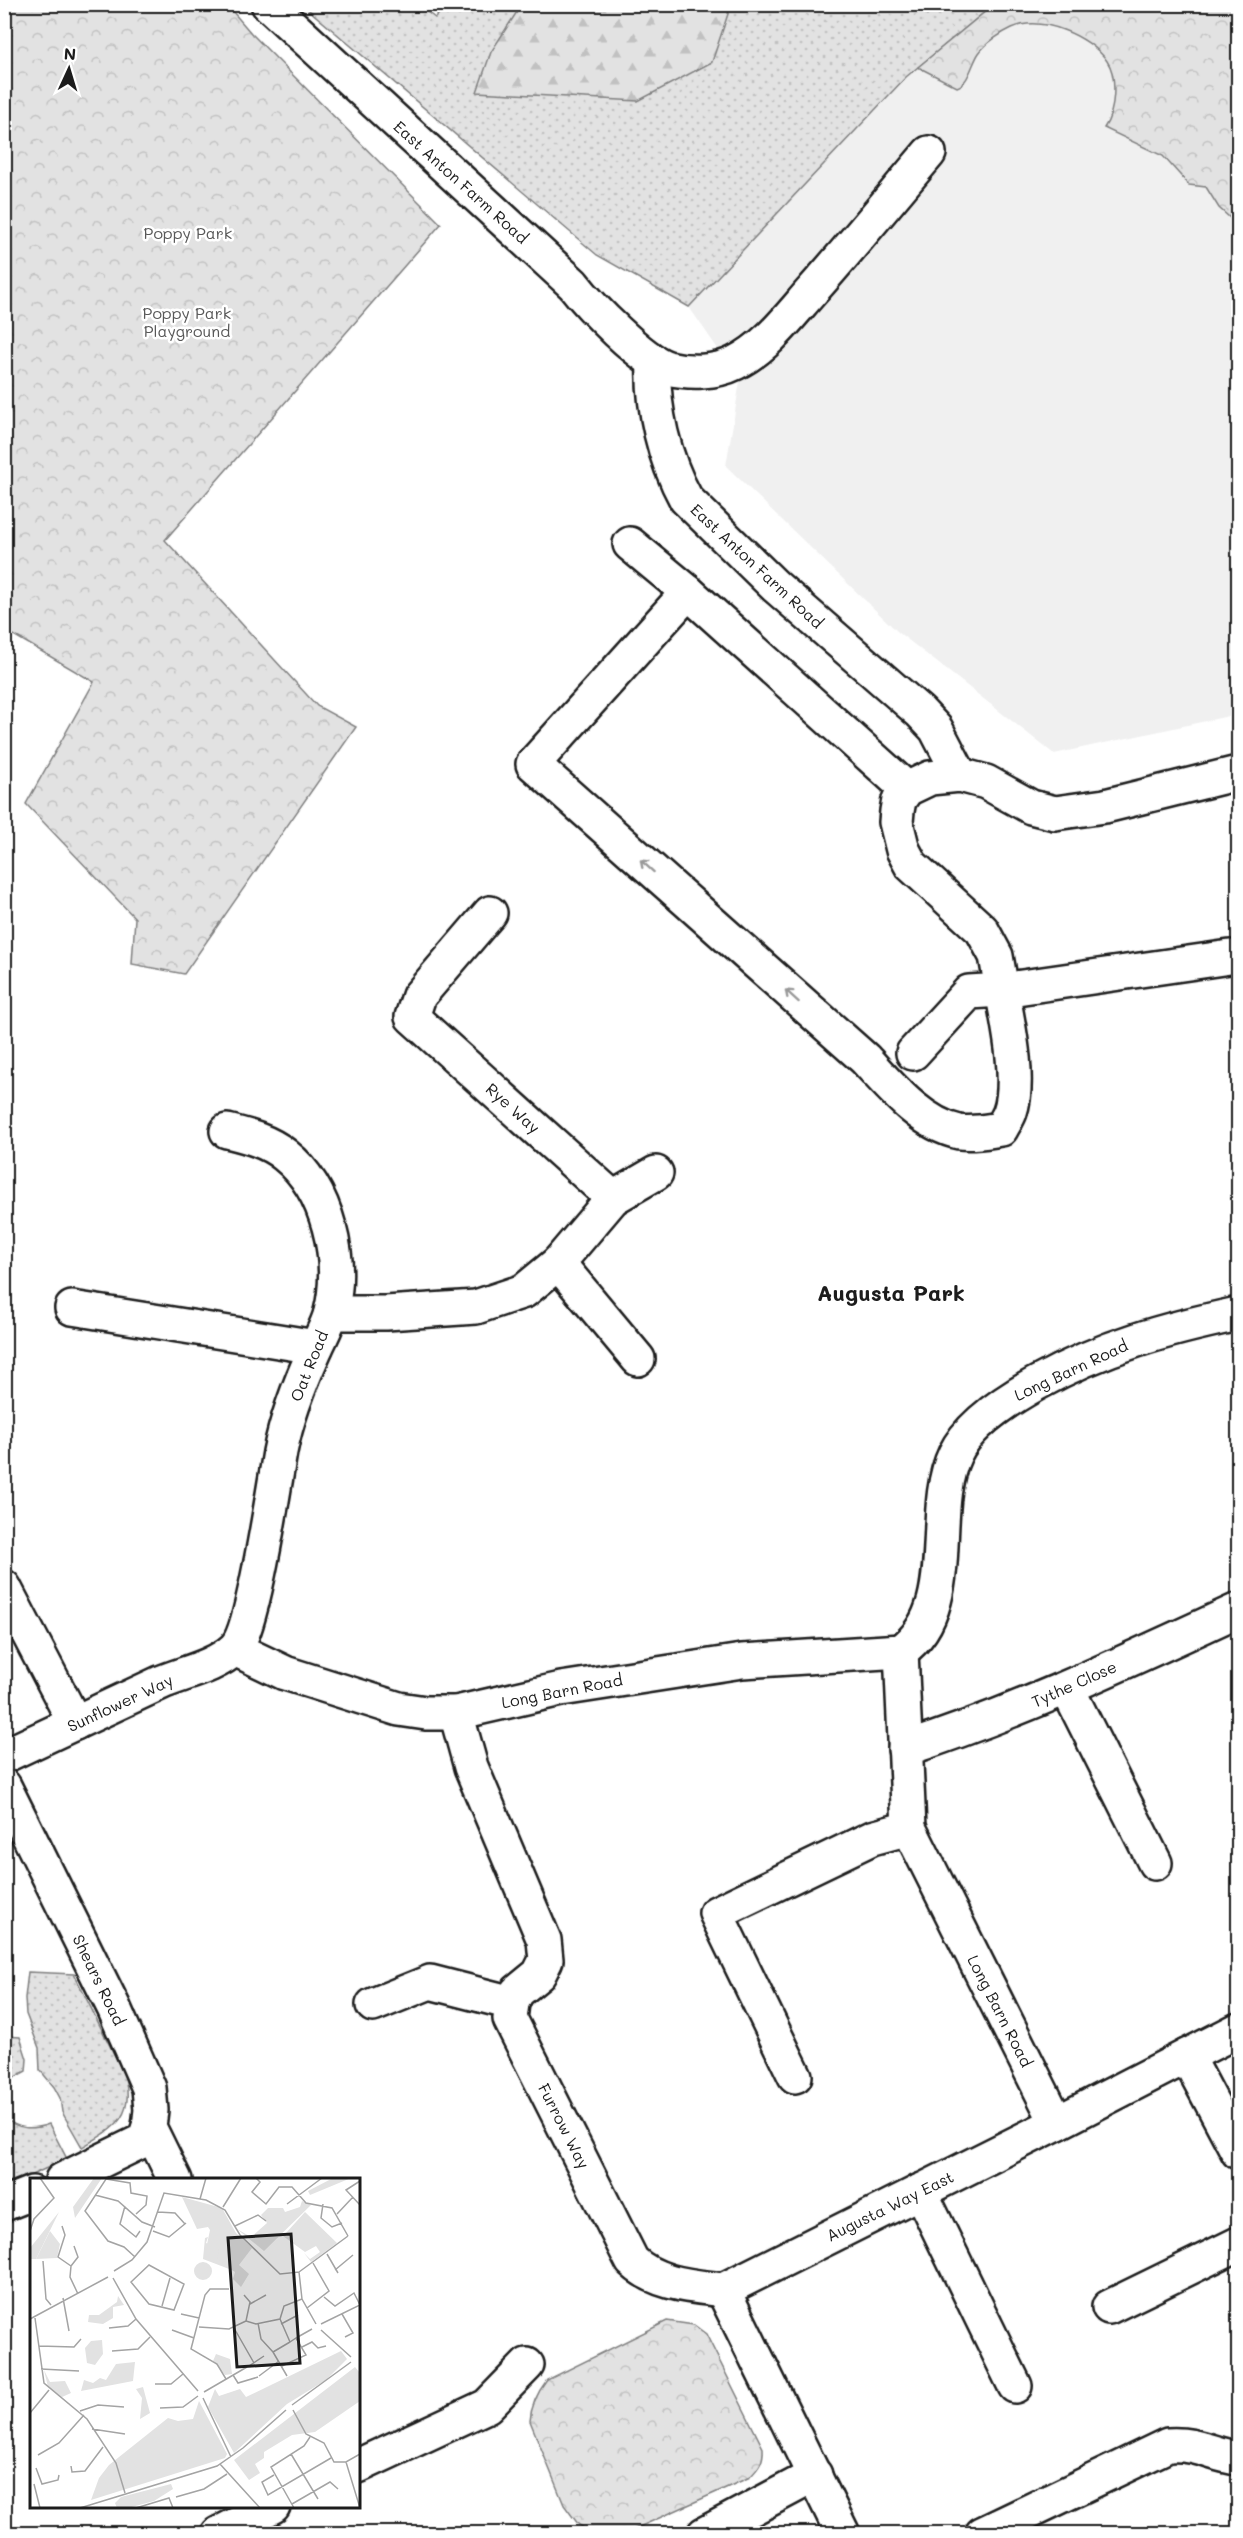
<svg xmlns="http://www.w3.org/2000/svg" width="1243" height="2538" viewBox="0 0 1243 2538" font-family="Mali,sans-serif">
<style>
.built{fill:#f0f0f0}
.grass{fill:url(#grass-dots);stroke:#7f7f7f;stroke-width:1.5}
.forest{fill:url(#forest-firs);stroke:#7f7f7f;stroke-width:1.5}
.park{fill:url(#park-crowns);stroke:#7f7f7f;stroke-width:1.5}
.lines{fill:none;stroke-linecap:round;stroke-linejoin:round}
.minor-casing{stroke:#1c1c1c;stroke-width:38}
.minor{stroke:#fff;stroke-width:33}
.oneway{stroke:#999}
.labels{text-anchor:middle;stroke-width:5;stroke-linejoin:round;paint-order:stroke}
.street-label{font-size:16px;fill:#1c1c1c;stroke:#fff}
.park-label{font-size:16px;fill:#575757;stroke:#fff}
.district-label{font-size:22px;font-weight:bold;fill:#1c1c1c;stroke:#fff}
.inset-road{fill:none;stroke:#a4a4a4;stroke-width:1.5}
.view{fill:#1c1c1c;fill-opacity:0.15;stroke:#1c1c1c;stroke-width:3}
.inset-edge{fill:none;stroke:#1c1c1c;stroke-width:3}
</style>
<defs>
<pattern id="grass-dots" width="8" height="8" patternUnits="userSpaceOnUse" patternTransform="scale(1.5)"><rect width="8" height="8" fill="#e2e2e2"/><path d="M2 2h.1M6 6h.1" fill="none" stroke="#c1c1c1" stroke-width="1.8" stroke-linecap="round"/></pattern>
<pattern id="forest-firs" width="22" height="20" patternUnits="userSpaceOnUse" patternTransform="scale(1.5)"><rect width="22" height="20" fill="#e2e2e2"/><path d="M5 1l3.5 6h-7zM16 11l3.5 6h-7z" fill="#c1c1c1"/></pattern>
<pattern id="park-crowns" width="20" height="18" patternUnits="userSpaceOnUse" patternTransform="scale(1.5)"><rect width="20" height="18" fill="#e2e2e2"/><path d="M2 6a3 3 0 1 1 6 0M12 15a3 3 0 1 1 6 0" fill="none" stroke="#c1c1c1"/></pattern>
</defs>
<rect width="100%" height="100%" fill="#fff"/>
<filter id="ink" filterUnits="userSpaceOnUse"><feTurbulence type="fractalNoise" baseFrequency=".0167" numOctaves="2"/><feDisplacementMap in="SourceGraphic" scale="12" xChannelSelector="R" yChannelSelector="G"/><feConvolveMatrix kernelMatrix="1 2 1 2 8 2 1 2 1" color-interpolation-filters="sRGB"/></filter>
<g filter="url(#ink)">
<!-- built -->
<polygon class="built" points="1011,4 1238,5 1238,714 1054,754 898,632 726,466 740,381 689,307 906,77 986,11"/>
<!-- grass -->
<g class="grass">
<polygon points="448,4 1011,5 986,11 906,77 689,307 597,255 303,5 418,5 435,18"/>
<path d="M28,1972L74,1974L124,2074C136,2117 115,2128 82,2147L62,2112L60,2098L54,2087L40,2070L39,2048L26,2014L25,1998Z"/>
<polygon points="5,2036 20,2037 27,2059 26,2071 13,2078 5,2088"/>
<path d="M4,2117C18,2130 32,2130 49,2124L67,2159L5,2187Z"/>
</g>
<!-- forest -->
<polygon class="forest" points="522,4 731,4 731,5 712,62 638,101 477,92 491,52"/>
<!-- park -->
<g class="park">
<polygon points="5,4 227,5 251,33 441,224 165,540 317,706 356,727 184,974 132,964 135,918 26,804 94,682 5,630"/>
<path d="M1011,5H1238V225L1219,208L1206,187L1189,185L1163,156L1104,128C1115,113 1118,77 1107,61C1090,36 1041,15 1012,28C1001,33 986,43 979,53C972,63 969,83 957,87L918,67L986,11Z"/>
<path d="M667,2321L694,2325L706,2334L763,2448C764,2461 759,2468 750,2477L626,2533H591L578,2524L564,2505L530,2421C531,2405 537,2393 547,2380Z"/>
</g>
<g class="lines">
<!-- minor casing -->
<g class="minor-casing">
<g id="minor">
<path d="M268,4L573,284C590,306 643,361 668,368C689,373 715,373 735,363C766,348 789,317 811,292C852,246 890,199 929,153"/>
<path d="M654,362C652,408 664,459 686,499L775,586L920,712L936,729L960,775"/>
<polyline points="630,544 688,592 907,789"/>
<path d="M688,592L533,764L865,1059C890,1086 921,1124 959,1132C974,1134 987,1131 1001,1129C1004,1123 1008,1118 1010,1112C1021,1080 1008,1023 1002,990L1230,957"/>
<polyline points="490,913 419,996 412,1017 613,1198"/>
<polyline points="913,1053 969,992 1002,990 996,956 982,930 911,865 903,850 896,822 897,811 899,800 907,789 930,778 960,775 986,782 1031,807 1055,813 1105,806 1238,773"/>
<polyline points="558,1263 638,1359"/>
<polyline points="72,1308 316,1347"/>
<polyline points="331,1313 386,1313 476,1307 524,1291 558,1263 613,1198 656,1173"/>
<polyline points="4,1587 75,1723"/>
<path d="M235,1649L285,1673L399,1709L426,1713H456L561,1689L742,1661L901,1651C962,1608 927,1512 955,1454C979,1403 1084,1357 1137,1340C1170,1329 1205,1321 1238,1314"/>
<polyline points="901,1651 909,1828 1057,2123 1187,2056 1238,2152"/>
<polyline points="1067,1688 1155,1863"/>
<path d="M456,1713L471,1767L544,1940L546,1960L539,1974L517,1992L512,2003L510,2019L632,2261C656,2284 691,2286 723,2290"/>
<path d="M905,1749C1020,1712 1129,1660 1238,1610"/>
<path d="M4,1756C56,1732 108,1707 160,1683C183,1673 215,1667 234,1649C253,1632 274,1486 280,1452C287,1416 300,1383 315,1350C320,1338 328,1325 331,1312C344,1260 328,1189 285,1155C268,1141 247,1136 227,1131"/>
<polyline points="4,1786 114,2008 149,2088 151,2110 149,2127 175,2180"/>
<polyline points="373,2005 430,1982 512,2003"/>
<polyline points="1187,2056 1238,2030"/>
<polyline points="795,2076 716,1913 872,1838 909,1828"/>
<polyline points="62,2180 144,2140 149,2127"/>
<polyline points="920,2191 1015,2386"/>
<polyline points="4,2204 32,2193"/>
<polyline points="723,2290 1057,2123"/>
<polyline points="723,2290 843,2534"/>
<polyline points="1109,2307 1238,2244"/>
<polyline points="358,2466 487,2406 527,2365"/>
<polyline points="218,2534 273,2506"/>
<polyline points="704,2534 815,2475"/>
<path d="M982,2534L1168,2445C1199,2443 1212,2455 1238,2458"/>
</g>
</g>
<!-- minor -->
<use href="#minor" class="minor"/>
</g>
<!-- one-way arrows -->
<defs><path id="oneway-shaft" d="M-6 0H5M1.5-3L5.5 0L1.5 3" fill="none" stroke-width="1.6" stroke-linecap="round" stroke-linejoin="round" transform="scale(1.5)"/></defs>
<g class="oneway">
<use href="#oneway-shaft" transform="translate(647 866) rotate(-138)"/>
<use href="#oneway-shaft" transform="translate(792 996) rotate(-138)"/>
</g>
</g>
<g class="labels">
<!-- street labels -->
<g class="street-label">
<text transform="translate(461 182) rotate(42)" y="6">East Anton Farm Road</text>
<text transform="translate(757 566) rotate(43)" y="6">East Anton Farm Road</text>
<text transform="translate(513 1108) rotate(42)" y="6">Rye Way</text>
<text transform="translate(309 1366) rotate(-68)" y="6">Oat Road</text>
<text transform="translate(1071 1370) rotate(-25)" y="6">Long Barn Road</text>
<text transform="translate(1074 1684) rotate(-24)" y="6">Tythe Close</text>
<text transform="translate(562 1691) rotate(-11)" y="6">Long Barn Road</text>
<text transform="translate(120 1703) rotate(-25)" y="6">Sunflower Way</text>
<text transform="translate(99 1980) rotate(64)" y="6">Shears Road</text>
<text transform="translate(1000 2011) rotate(63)" y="6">Long Barn Road</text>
<text transform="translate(564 2126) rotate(63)" y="6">Furrow Way</text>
<text transform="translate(890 2206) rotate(-26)" y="6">Augusta Way East</text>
</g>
<!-- park labels -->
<g class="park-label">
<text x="188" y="239">Poppy Park</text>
<text x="187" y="319">Poppy Park<tspan x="187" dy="18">Playground</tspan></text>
</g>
<!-- district labels -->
<g class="district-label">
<text x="891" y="1301">Augusta Park</text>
</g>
</g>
<!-- overview -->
<g transform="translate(30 2178)">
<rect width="330" height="330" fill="#fff"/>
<path d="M272,23L281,27L234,73L207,51L221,59L237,45L231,37L238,30H253L255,34L270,29ZM20,53L30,66L27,80L6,81ZM72,162L73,176L65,187L57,185L55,170L61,163ZM186,176L200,181L202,196L195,197L183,183ZM105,184L103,203L51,213L54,202L63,205L70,200L76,202L86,186ZM14,192L20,204L35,203L41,215L32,219L18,209ZM113,209L120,235L110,241L112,220L106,211ZM141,306L143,311L124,323L98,330H87L85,325L91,319Z" fill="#e2e2e2"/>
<path d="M64,0H72L45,40L43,29ZM303,0H321L280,17L278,13ZM29,34L6,81H0V70ZM178,59L176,65L190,70L207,94L173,81L175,60ZM164 93a9 9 0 1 1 18 0a9 9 0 1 1-18 0Z" fill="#e2e2e2"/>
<path d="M152,19L192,30L206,55L222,70L209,87L219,96L211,109L203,101L205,94L187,81L189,71H176L180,52L178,49L167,51ZM275,34L307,65L281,84L274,75L280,81L290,74L286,68L275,74L253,58L245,60L256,55ZM88,118L94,127L83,129V140L73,146L58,144L59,137H69L87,124ZM311,173L317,181L296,202L257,226L204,275L178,229L185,211L189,218L210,211L216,219ZM325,189L330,195V223L285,254L262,257L234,274V280L225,286L230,295L219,302L204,282ZM169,223L197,276L195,280L61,322L69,300L79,287L138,240L148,243L163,241Z" fill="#e2e2e2"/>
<path class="inset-road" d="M226,0L230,4L222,14L236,26L249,9H262L276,25L302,30L318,58M330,3L316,12L330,27M65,17L88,23L112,44L125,49M170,21L176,0M257,26L292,0M293,26L291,40L302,49L312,45M95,28L90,46L106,59L110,53M193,29L211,0M128,34L145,35L155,46M307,36L323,19M32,48L35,57L28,79L41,88L40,99L48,116M205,48L228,37L236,43M0,53L4,41L24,20L10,0M123,53L139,59L156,45M297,76L308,95M105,79L94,69L78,63L55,33L76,1L100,5L101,15L117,18L116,27L106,36M13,83L16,121L21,127M119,87L154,106L144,132L119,126L101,104ZM41,88L48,79L44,68M305,92L323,77M84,93L102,82L117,64L134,15L176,22L195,32L210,57L250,96L269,94L272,121L286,146M269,94L318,58M83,100L106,141L168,213M214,117L220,124L216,143M33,120L39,153M220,126L236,117M132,128L140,100M277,130L299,113L283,85M151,136L169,140M312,136L323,155L315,159M5,140L14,205L57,241L86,285L95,315M0,141L78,99M250,141L260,164L266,160L276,177L252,188M216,143L226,146L250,141L254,128L272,121M228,145L231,161L243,174M251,146L268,137M291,146L330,127L324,115L305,128L294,119M169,149L199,151L216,143M79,150L98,148L106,141M204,150L224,185M142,152L164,160M291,152L321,179M266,160L282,151M9,168L44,169L51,161M272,169L282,164L288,170L296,168M82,173L108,171L120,159M243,174L257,198M243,174L260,164M219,188L234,178M11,191L49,193M203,197L208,205L228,199M229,198L249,183M196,201L187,186L161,171L175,117L180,111H199M125,206H141L153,196M174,214L217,189M173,220L201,279M262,227L321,184M130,230L153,229L168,218M263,232L276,256L294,265L304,284H316L330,276M50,233L68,227L94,229M0,235L19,212M62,251L95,256M261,276L288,321M8,277L29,265L54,237M316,284L330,330M190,286L230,330M41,288L42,294L55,293L73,269M6,290L12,306L28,302L29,297M244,297L232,304L238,317L301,280M4,306L10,330M146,319L174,311L197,296M262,326L300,304L308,311M50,330L187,288L213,270L256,232M106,330L139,320L143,330M264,330L241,289L274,268L280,259"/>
<path class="view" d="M261,56L270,185L207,189L198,60Z"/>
<rect width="330" height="330" class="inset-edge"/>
</g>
<!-- margin -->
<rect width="1243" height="2538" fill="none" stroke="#fff" stroke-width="24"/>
<rect x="12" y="12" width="1219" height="2514" fill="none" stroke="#1c1c1c" stroke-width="2" filter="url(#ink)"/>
<!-- north arrow -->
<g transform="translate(69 69) rotate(4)" stroke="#ffffff" stroke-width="4.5" paint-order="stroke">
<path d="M0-4.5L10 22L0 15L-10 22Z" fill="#1c1c1c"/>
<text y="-9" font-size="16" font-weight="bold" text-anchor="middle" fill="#1c1c1c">N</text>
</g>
</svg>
